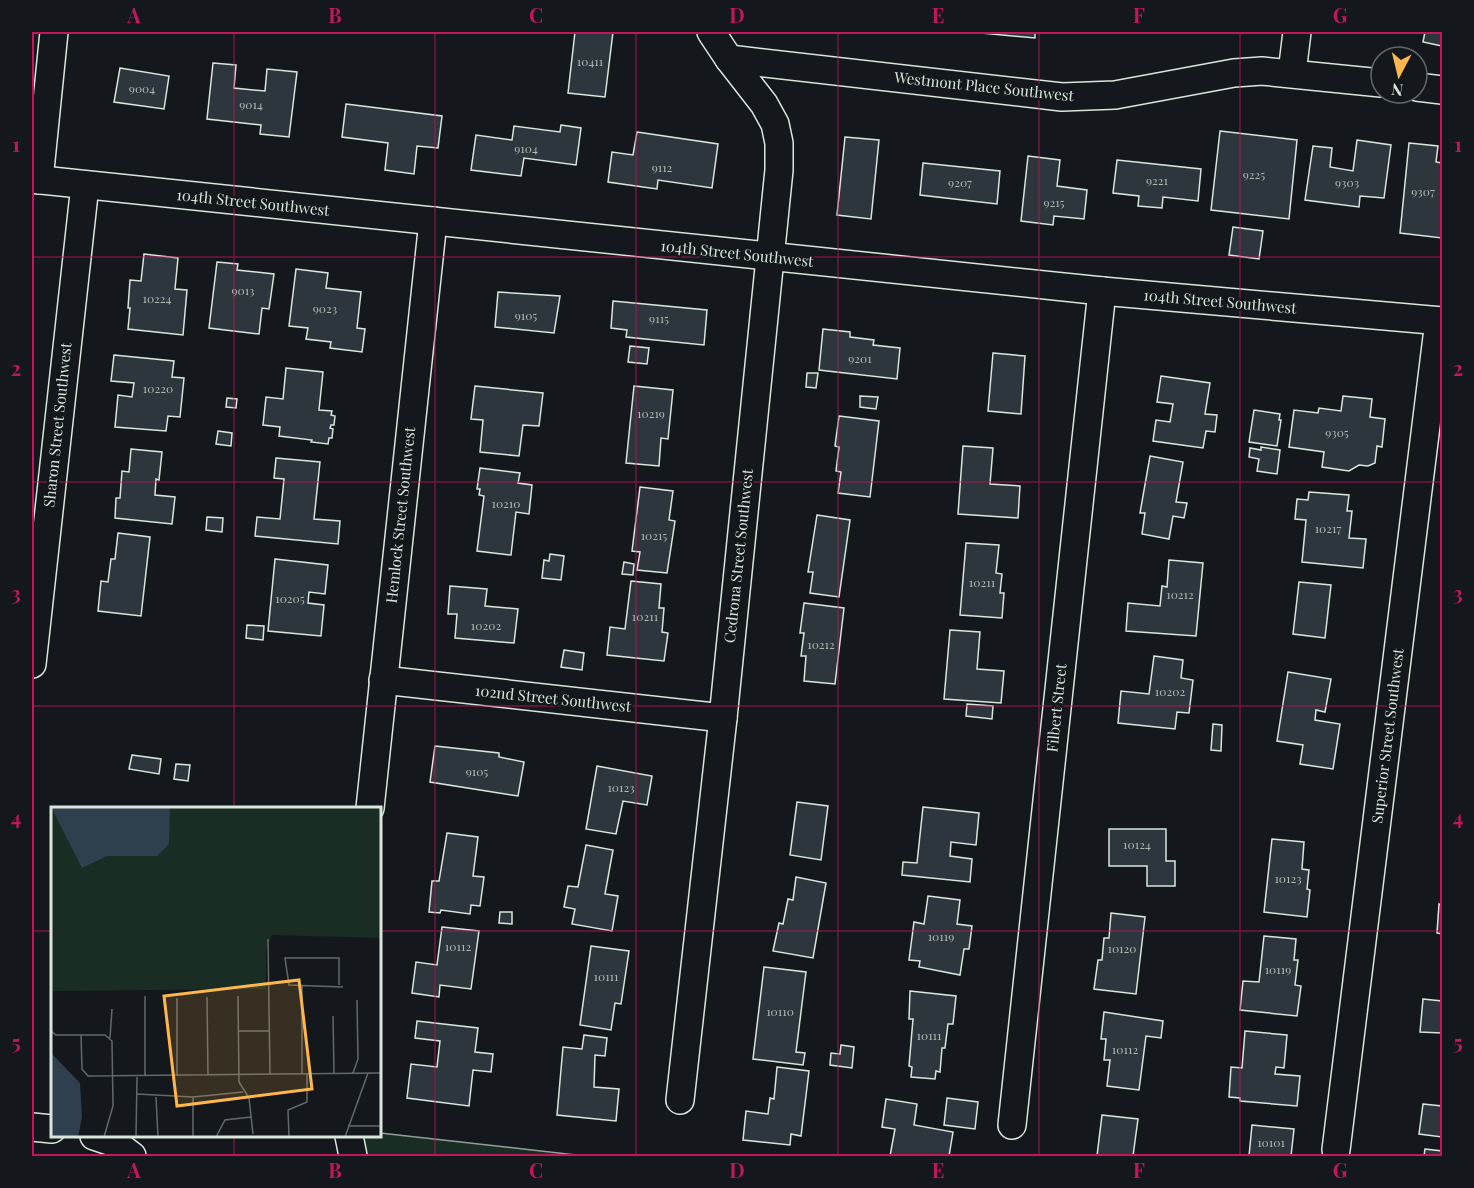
<svg xmlns="http://www.w3.org/2000/svg" width="1474" height="1188" viewBox="0 0 1474 1188" font-family="'Playfair Display',serif">
<style>
.green{fill:#1a2d24;stroke:#939e99;stroke-width:1.5}
.building{fill:#2c363c;stroke:#d8e6dc;stroke-width:1.5}
.lines{fill:none;stroke-linecap:round;stroke-linejoin:round}
.minor-casing{stroke:#d8e6dc;stroke-width:30}
.minor{stroke:#14181c;stroke-width:27}
.grid{fill:none;stroke:#c2185b;stroke-width:1.5;stroke-opacity:0.55}
.labels{text-anchor:middle;stroke-width:4.5;stroke-linejoin:round;paint-order:stroke}
.number-label{font-size:12px;fill:#adbab4}
.street-label{font-size:15px;fill:#d8e6dc;stroke:#14181c}
.inset-road{fill:none;stroke:#626a69;stroke-width:1.5}
.view{fill:#ffb74d;fill-opacity:0.15;stroke:#ffb74d;stroke-width:3}
.inset-edge{fill:none;stroke:#d8e6dc;stroke-width:3}
.neatline{fill:none;stroke:#c2185b;stroke-width:2}
.grid-label{font-size:20px;text-anchor:middle;font-weight:bold;fill:#c2185b}
</style>
<rect width="100%" height="100%" fill="#14181c"/>
<!-- green -->
<polygon class="green" points="380,1133 585,1156 358,1156 360,1136 380,1136"/>
<!-- building -->
<g class="building">
<polygon points="575,32 613,32 605,97 568,93"/>
<polygon points="981,32 1035,32 1035,38 980,33"/>
<polygon points="1422,32 1442,32 1442,46 1423,42 1425,32"/>
<polygon points="213,63 236,65 234,88 265,91 267,69 297,72 289,137 260,134 261,125 207,119"/>
<polygon points="120,68 169,76 164,109 114,102"/>
<polygon points="346,104 442,116 438,148 417,146 414,174 385,170 388,143 342,137"/>
<polygon points="561,125 581,128 576,165 524,158 521,176 471,170 476,135 512,140 514,126 560,132"/>
<polygon points="1220,131 1297,140 1289,219 1211,210"/>
<polygon points="637,132 718,144 712,188 658,180 657,189 608,182 612,152 633,155"/>
<polygon points="845,137 879,140 871,219 837,215"/>
<polygon points="1357,140 1391,145 1384,198 1360,196 1359,207 1305,200 1313,146 1332,148 1330,167 1353,171"/>
<polygon points="1409,143 1438,146 1436,162 1442,163 1442,238 1400,233"/>
<polygon points="1028,156 1060,160 1057,186 1087,190 1084,219 1054,216 1053,225 1021,221"/>
<polygon points="1117,160 1201,169 1198,201 1163,197 1162,208 1138,206 1139,196 1113,193"/>
<polygon points="923,163 1000,171 997,204 920,195"/>
<polygon points="1233,227 1263,231 1259,259 1229,255"/>
<polygon points="144,254 178,258 175,289 187,290 183,335 128,329 130,308 128,308 130,280 141,281"/>
<polygon points="217,262 238,264 237,270 274,274 269,309 262,308 259,334 209,328"/>
<polygon points="296,269 328,273 326,288 361,292 357,328 365,329 362,352 330,348 331,342 306,339 308,328 289,326"/>
<polygon points="498,292 560,296 554,333 495,327"/>
<polygon points="613,301 707,310 704,345 626,337 627,330 611,328"/>
<polygon points="823,329 850,332 850,337 874,340 873,345 900,348 897,379 819,370"/>
<polygon points="630,346 649,348 647,364 628,362"/>
<polygon points="993,353 1025,356 1021,414 988,411"/>
<polygon points="114,355 174,361 172,377 184,378 180,417 168,416 166,431 115,427 118,395 132,397 134,383 111,381"/>
<polygon points="286,368 323,372 319,410 332,411 331,415 335,416 334,425 331,425 330,428 333,429 332,438 329,438 328,444 311,442 312,440 279,436 280,427 263,425 266,397 283,399"/>
<polygon points="807,373 818,373 816,388 806,387"/>
<polygon points="1161,376 1210,383 1205,414 1217,415 1215,432 1206,431 1203,448 1153,441 1156,420 1170,422 1173,404 1157,402"/>
<polygon points="475,386 543,393 539,426 523,425 519,456 480,452 483,420 471,419"/>
<polygon points="634,386 673,390 668,439 661,438 659,466 626,463"/>
<polygon points="860,396 878,397 876,409 860,407"/>
<polygon points="1343,396 1372,399 1370,417 1385,419 1382,447 1377,446 1375,463 1368,466 1359,465 1349,471 1322,467 1324,452 1289,447 1294,410 1318,413 1319,408 1341,411"/>
<polygon points="227,398 237,399 236,408 226,407"/>
<polygon points="1254,410 1280,414 1279,420 1281,420 1277,446 1249,442"/>
<polygon points="839,416 879,421 870,497 838,493 841,472 836,471 839,447 835,446"/>
<polygon points="218,431 232,433 231,446 216,444"/>
<polygon points="963,446 993,448 990,484 1020,486 1018,518 958,514"/>
<polygon points="1261,447 1280,450 1277,474 1257,471 1259,459 1249,457 1250,448 1261,450"/>
<polygon points="131,449 162,452 159,480 156,479 155,495 175,497 172,524 115,518 116,498 120,498 122,471 129,472"/>
<polygon points="1150,456 1183,462 1176,502 1187,503 1184,518 1173,516 1169,539 1142,534 1145,513 1140,513"/>
<polygon points="276,458 320,462 314,519 340,521 338,544 255,536 257,517 280,519 284,479 274,478"/>
<polygon points="480,468 520,473 518,483 532,485 529,514 516,512 511,555 477,551 484,496 479,495 480,489 477,489"/>
<polygon points="640,487 673,491 669,520 675,521 667,573 637,570 640,552 632,551"/>
<polygon points="1309,492 1349,495 1347,511 1352,511 1349,538 1366,539 1363,568 1302,562 1306,520 1295,519 1297,499 1308,500"/>
<polygon points="817,515 850,520 839,597 810,593 813,572 808,572"/>
<polygon points="207,517 223,518 222,532 206,530"/>
<polygon points="118,533 150,537 141,616 98,611 101,581 108,582 111,559 115,559"/>
<polygon points="966,543 999,545 996,573 1002,574 1000,593 1004,593 1002,618 960,615"/>
<polygon points="550,554 564,556 561,580 542,578 544,560 549,561"/>
<polygon points="275,559 328,565 325,594 309,592 308,603 324,605 321,636 268,631"/>
<polygon points="1169,560 1203,563 1196,636 1126,631 1128,603 1160,606 1162,586 1167,587"/>
<polygon points="624,562 634,564 633,575 622,574"/>
<polygon points="631,581 661,584 659,608 664,608 662,632 668,633 664,661 607,655 610,627 625,629"/>
<polygon points="1299,582 1331,585 1325,638 1293,634"/>
<polygon points="450,586 487,589 485,606 518,609 514,643 455,638 457,614 448,614"/>
<polygon points="804,603 844,608 835,684 804,681 806,656 801,656 804,633 800,633"/>
<polygon points="247,625 264,626 263,640 246,638"/>
<polygon points="950,630 980,632 977,669 1004,671 1001,703 944,699"/>
<polygon points="564,650 584,653 582,670 561,667"/>
<polygon points="1154,656 1183,660 1181,678 1193,680 1189,713 1177,712 1175,729 1118,723 1121,691 1149,694"/>
<polygon points="1288,672 1331,679 1325,712 1316,710 1315,720 1340,724 1333,769 1300,764 1303,745 1277,741"/>
<polygon points="967,704 993,706 992,719 966,716"/>
<polygon points="1213,724 1222,725 1221,751 1211,750"/>
<polygon points="435,746 499,753 499,757 524,762 518,796 430,782"/>
<polygon points="132,755 161,759 159,774 129,769"/>
<polygon points="176,764 190,765 188,781 174,779"/>
<polygon points="597,766 652,776 647,805 623,801 616,834 586,829"/>
<polygon points="797,802 828,806 821,860 790,855"/>
<polygon points="923,807 979,813 976,845 951,842 950,856 972,859 970,882 902,875 903,862 917,863"/>
<polygon points="1109,829 1166,829 1166,861 1175,861 1175,886 1147,886 1147,866 1109,866"/>
<polygon points="447,833 478,837 473,876 484,877 480,906 471,905 470,914 441,910 440,913 429,912 432,881 439,881"/>
<polygon points="1272,839 1304,842 1302,869 1309,870 1307,889 1310,890 1307,917 1264,912"/>
<polygon points="586,845 613,850 605,894 618,896 612,931 572,924 575,909 564,907 568,886 578,887"/>
<polygon points="796,877 826,883 813,958 773,951 779,923 783,924 788,899 793,900"/>
<polygon points="928,896 960,900 957,924 972,926 969,949 964,949 960,975 919,967 920,961 909,960 914,922 924,924"/>
<polygon points="1439,904 1442,905 1442,934 1437,933"/>
<polygon points="500,912 512,912 512,924 499,923"/>
<polygon points="1111,913 1145,917 1136,994 1094,989 1098,960 1102,960 1104,938 1109,938"/>
<polygon points="442,927 479,931 471,989 440,985 439,997 412,993 416,962 437,965"/>
<polygon points="1264,936 1296,939 1294,960 1298,960 1295,985 1301,986 1297,1016 1240,1010 1243,981 1259,982"/>
<polygon points="591,946 629,951 621,1004 615,1003 611,1030 580,1025"/>
<polygon points="764,967 806,972 796,1052 805,1053 803,1065 753,1059"/>
<polygon points="910,991 956,996 953,1024 948,1024 945,1048 942,1048 940,1072 936,1071 935,1079 911,1077 912,1067 909,1066 913,1019 909,1019"/>
<polygon points="1423,999 1442,1001 1442,1033 1420,1032"/>
<polygon points="1104,1012 1163,1021 1161,1038 1146,1036 1139,1090 1107,1086 1110,1060 1104,1060 1106,1039 1101,1039"/>
<polygon points="417,1021 478,1028 475,1052 493,1054 491,1072 473,1070 469,1106 407,1098 411,1064 437,1067 440,1041 415,1038"/>
<polygon points="1245,1031 1287,1035 1284,1068 1276,1067 1275,1074 1300,1076 1297,1106 1240,1101 1240,1098 1229,1097 1231,1067 1242,1068"/>
<polygon points="584,1035 607,1038 605,1056 595,1055 594,1087 619,1089 616,1121 557,1115 563,1047 582,1049"/>
<polygon points="841,1045 854,1047 852,1068 830,1065 831,1053 840,1054"/>
<polygon points="777,1067 809,1071 801,1136 791,1134 790,1145 743,1140 746,1111 768,1114 770,1098 774,1099"/>
<polygon points="947,1098 978,1102 975,1129 944,1125"/>
<polygon points="886,1099 917,1104 914,1125 953,1132 949,1156 890,1156 895,1129 882,1127"/>
<polygon points="1423,1104 1442,1106 1442,1137 1419,1134"/>
<polygon points="1102,1115 1138,1119 1133,1156 1097,1156"/>
<polygon points="1252,1125 1294,1129 1291,1156 1249,1156"/>
<polygon points="1425,1149 1442,1151 1442,1156 1424,1156"/>
</g>
<g class="lines">
<!-- minor casing -->
<g class="minor-casing">
<g id="minor">
<polyline points="729,59 1062,97 1115,95 1234,73 1262,71 1381,83"/>
<polyline points="1292,73 1297,32"/>
<polyline points="1417,87 1442,90"/>
<polyline points="32,179 1102,291 1442,321"/>
<polyline points="39,180 54,32"/>
<polyline points="32,664 85,185"/>
<polyline points="383,680 723,718"/>
<polyline points="370,808 433,221"/>
<polyline points="680,1100 723,718 779,170 779,143 775,124 764,104 729,59 711,32"/>
<polyline points="1012,1125 1102,291"/>
<polyline points="32,1127 52,1129"/>
<polyline points="94,1136 115,1143 132,1156"/>
<polyline points="349,1136 353,1156"/>
<polyline points="1336,1150 1439,321"/>
</g>
</g>
<!-- minor -->
<use href="#minor" class="minor"/>
</g>
<!-- grid -->
<path class="grid" d="M234,32V808M435,32V1156M636,32V1156M838,32V1156M1039,32V1156M1240,32V1156M32,257H1442M32,482H1442M32,706H1442M32,931H52M380,931H1442M234,1136V1156"/>
<g class="labels">
<!-- number labels -->
<g class="number-label">
<text x="590" y="66">10411</text>
<text x="142" y="93">9004</text>
<text x="251" y="109">9014</text>
<text x="526" y="153">9104</text>
<text x="662" y="172">9112</text>
<text x="1254" y="179">9225</text>
<text x="1157" y="185">9221</text>
<text x="960" y="187">9207</text>
<text x="1347" y="187">9303</text>
<text x="1423" y="196">9307</text>
<text x="1054" y="207">9215</text>
<text x="243" y="295">9013</text>
<text x="157" y="303">10224</text>
<text x="325" y="313">9023</text>
<text x="526" y="320">9105</text>
<text x="659" y="323">9115</text>
<text x="860" y="363">9201</text>
<text x="158" y="393">10220</text>
<text x="651" y="418">10219</text>
<text x="1337" y="437">9305</text>
<text x="506" y="508">10210</text>
<text x="1328" y="533">10217</text>
<text x="654" y="540">10215</text>
<text x="982" y="587">10211</text>
<text x="1180" y="599">10212</text>
<text x="290" y="603">10205</text>
<text x="645" y="621">10211</text>
<text x="486" y="630">10202</text>
<text x="821" y="649">10212</text>
<text x="1170" y="696">10202</text>
<text x="477" y="776">9105</text>
<text x="621" y="792">10123</text>
<text x="1137" y="849">10124</text>
<text x="1288" y="883">10123</text>
<text x="941" y="941">10119</text>
<text x="458" y="951">10112</text>
<text x="1122" y="953">10120</text>
<text x="1278" y="974">10119</text>
<text x="606" y="981">10111</text>
<text x="780" y="1016">10110</text>
<text x="929" y="1040">10111</text>
<text x="1125" y="1054">10112</text>
<text x="1271" y="1147">10101</text>
</g>
<!-- street labels -->
<g class="street-label">
<text transform="translate(984 87) rotate(6)" y="5">Westmont Place Southwest</text>
<text transform="translate(253 203) rotate(6)" y="5">104th Street Southwest</text>
<text transform="translate(737 254) rotate(6)" y="5">104th Street Southwest</text>
<text transform="translate(1220 302) rotate(5)" y="5">104th Street Southwest</text>
<text transform="translate(58 425) rotate(-84)" y="5">Sharon Street Southwest</text>
<text transform="translate(401 515) rotate(-84)" y="5">Hemlock Street Southwest</text>
<text transform="translate(739 556) rotate(-84)" y="5">Cedrona Street Southwest</text>
<text transform="translate(553 699) rotate(6)" y="5">102nd Street Southwest</text>
<text transform="translate(1057 708) rotate(-84)" y="5">Filbert Street</text>
<text transform="translate(1388 736) rotate(-83)" y="5">Superior Street Southwest</text>
</g>
</g>
<!-- overview -->
<g transform="translate(51 807)">
<rect width="330" height="330" fill="#14181c"/>
<path d="M0,0H330V131L221,128L215,143V182L0,184Z" fill="#1a2d24"/>
<path d="M0,0H119L118,37L106,49H56L31,61ZM0,246L29,276L31,310L27,330H0Z" fill="#2f3f4d"/>
<path class="inset-road" d="M217,132L219,267M288,178V151H234L238,178L292,180M251,179V266M94,189V269M187,189L188,275L198,291L202,327M156,190L157,268M282,209L283,266M0,224L5,228H54L61,234L62,299L53,330M187,224H219M30,228L31,262L37,269L330,266M59,231L61,202M302,266L307,252L306,193M126,269V191M86,287L142,290L192,285M105,290L107,330M142,290V330M297,319H330M85,330L86,270M165,330L174,313L200,310M238,330L237,303L256,295V266M294,330L317,266"/>
<path class="view" d="M248,173L261,282L126,299L113,189Z"/>
<rect width="330" height="330" class="inset-edge"/>
</g>
<!-- border -->
<rect width="1474" height="1188" fill="none" stroke="#14181c" stroke-width="66"/>
<!-- north arrow -->
<g transform="translate(1399 75) rotate(187)"><circle r="28" fill="#14181c" stroke="#626a69" stroke-width="1.5"/>
<path d="M0-4.5L10 22L0 15L-10 22Z" fill="#ffb74d"/>
<text y="-9" font-size="16" font-weight="bold" text-anchor="middle" fill="#d8e6dc">N</text>
</g>
<rect x="33" y="33" width="1408" height="1122" class="neatline"/>
<g class="grid-label">
<text x="134" y="23">A</text>
<text x="335" y="23">B</text>
<text x="536" y="23">C</text>
<text x="737" y="23">D</text>
<text x="938" y="23">E</text>
<text x="1139" y="23">F</text>
<text x="1340" y="23">G</text>
<text x="16" y="152">1</text>
<text x="1458" y="152">1</text>
<text x="16" y="376">2</text>
<text x="1458" y="376">2</text>
<text x="16" y="601">3</text>
<text x="1458" y="601">3</text>
<text x="16" y="825">4</text>
<text x="1458" y="825">4</text>
<text x="16" y="1050">5</text>
<text x="1458" y="1050">5</text>
<text x="134" y="1178">A</text>
<text x="335" y="1178">B</text>
<text x="536" y="1178">C</text>
<text x="737" y="1178">D</text>
<text x="938" y="1178">E</text>
<text x="1139" y="1178">F</text>
<text x="1340" y="1178">G</text>
</g>
</svg>
